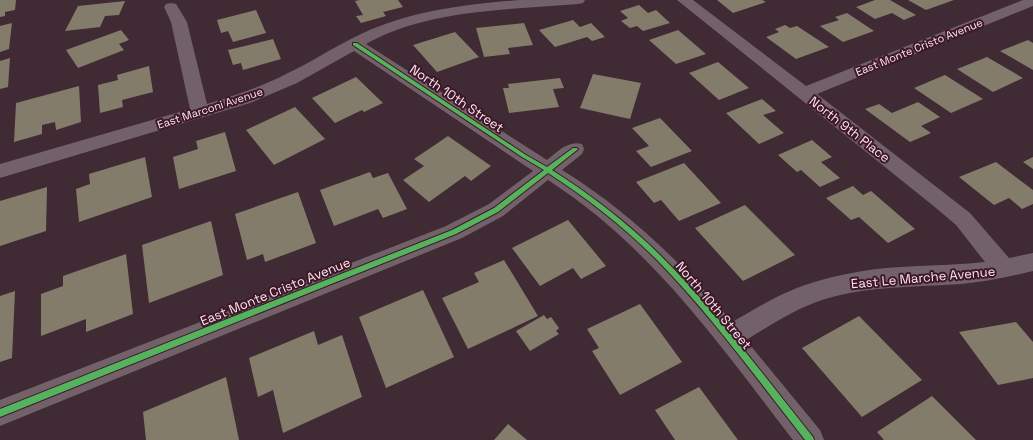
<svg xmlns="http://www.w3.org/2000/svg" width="1033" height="440" viewBox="0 0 1033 440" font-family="'Space Grotesk',sans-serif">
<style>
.building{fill:#837c6b}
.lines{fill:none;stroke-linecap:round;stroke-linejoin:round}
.street{fill:#726168;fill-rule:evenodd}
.cycleway-casing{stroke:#3d1828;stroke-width:2}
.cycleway{fill:#56b35d;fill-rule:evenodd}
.labels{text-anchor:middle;stroke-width:4;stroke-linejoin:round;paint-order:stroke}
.far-street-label{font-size:11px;fill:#ffe4ed;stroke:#3d1828}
.street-label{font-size:13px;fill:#ffe4ed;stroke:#3d1828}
</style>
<rect width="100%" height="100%" fill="#402a33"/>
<!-- building -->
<g class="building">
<polygon points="0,0 16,0 15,10 5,12 5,16 0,17"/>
<polygon points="360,0 398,0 403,7 383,12 386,16 361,23 356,16 363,15 355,1"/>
<polygon points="717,0 762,0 766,2 733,13"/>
<polygon points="875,0 890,0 916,15 904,20 892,13 875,19 856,7"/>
<polygon points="908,0 954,0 926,10"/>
<polygon points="125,1 119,15 105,16 100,27 65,31 78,6"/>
<polygon points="639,5 648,13 656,10 670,23 643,31 637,26 630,28 621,21 628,18 620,11"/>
<polygon points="256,10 266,33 233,42 228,31 221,33 217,20"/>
<polygon points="847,13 874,31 843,42 820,26 839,20 835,17"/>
<polygon points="573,20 580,27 591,23 605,37 592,41 587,37 555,47 539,30"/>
<polygon points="12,23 9,49 0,52 0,26"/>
<polygon points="524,23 533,45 508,48 510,54 484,57 476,28"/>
<polygon points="785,25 790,28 797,26 829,47 796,59 766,37 779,32 775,29"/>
<polygon points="121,30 129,40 119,44 124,50 78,68 66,50"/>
<polygon points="678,30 706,54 676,64 649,40"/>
<polygon points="455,32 479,57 437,72 413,45"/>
<polygon points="273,39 281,59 243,70 241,63 233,65 228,50"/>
<polygon points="1028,40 1033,43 1033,70 1000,51"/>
<polygon points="987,57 1023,78 993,92 957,69"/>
<polygon points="10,58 8,87 0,89 0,61"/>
<polygon points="718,62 749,88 719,100 689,73"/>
<polygon points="149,66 153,92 122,100 123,107 100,113 98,85 118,80 117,75"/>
<polygon points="593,74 641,83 630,119 580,108"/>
<polygon points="945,75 983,99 951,113 914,88"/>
<polygon points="356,77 383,103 364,112 362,110 335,123 312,98"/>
<polygon points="560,78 564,88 553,89 559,107 509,113 503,88 509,88 508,84"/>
<polygon points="79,86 81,122 56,130 55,122 42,125 42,134 14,142 16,103"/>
<polygon points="762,99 776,111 763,115 784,133 759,144 726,113"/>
<polygon points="918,102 940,117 921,126 931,133 910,142 865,109 879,104 892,113"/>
<polygon points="295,107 325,139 274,165 246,130"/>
<polygon points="660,118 692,151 651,167 636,151 649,146 632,128"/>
<polygon points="225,132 236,171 179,189 173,157 198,149 196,141"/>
<polygon points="448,136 491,166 471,181 465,176 429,202 403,180 424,166 414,159"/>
<polygon points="812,140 832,157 821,162 840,178 820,187 801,170 797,172 778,155"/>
<polygon points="145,157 152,197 79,222 76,189 90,184 89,174"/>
<polygon points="1033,157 1033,169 1023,162"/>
<polygon points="996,162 1033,190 1033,204 1022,209 1009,198 994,205 959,177"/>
<polygon points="684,163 721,203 679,221 661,200 654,203 636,182"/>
<polygon points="370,172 373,178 388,173 407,209 383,218 378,209 334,226 320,190"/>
<polygon points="853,186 863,195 871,191 915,229 888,243 859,217 851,220 826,198"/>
<polygon points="47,187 46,231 0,246 0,201"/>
<polygon points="298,192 316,243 265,262 263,254 247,260 235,214"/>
<polygon points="745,205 795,255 743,281 695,228"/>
<polygon points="568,220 606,266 581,279 573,268 540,286 512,248"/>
<polygon points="211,221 223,275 149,303 142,245"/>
<polygon points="126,254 133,314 86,332 86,319 41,336 41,294 63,286 63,276"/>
<polygon points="504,260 538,316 468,349 442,298 479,282 474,273"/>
<polygon points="423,290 454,357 386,388 359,317"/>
<polygon points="15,291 12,358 0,362 0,296"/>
<polygon points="640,304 682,362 620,395 592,351 599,348 587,329"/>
<polygon points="544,315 547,319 551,317 559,328 556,331 559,334 530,351 516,331"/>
<polygon points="859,316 922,380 862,417 802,348"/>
<polygon points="1016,322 1033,342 1033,378 998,385 959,332"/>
<polygon points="314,331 318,345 342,335 362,397 283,433 273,390 258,397 249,358"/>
<polygon points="226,377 239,440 146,440 143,412"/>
<polygon points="699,387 738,440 675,440 655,410"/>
<polygon points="932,396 976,440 884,440 877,432"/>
<polygon points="508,424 527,440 494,440"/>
</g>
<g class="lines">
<!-- street -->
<path class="street" d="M520,0H585L583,3L578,4C509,10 428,9 366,44L547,160C557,152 568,140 582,144L584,149L582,154L562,170C627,210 682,263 732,322C751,312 770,299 790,291C810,282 831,277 852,273C894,264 942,267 985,262L956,225L936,208L677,0H693L806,86L1023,0H1033V6L817,94L970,213L1009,258L1033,253V271C1009,277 985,282 961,284C915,287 869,286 825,299C796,308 771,325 746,340L820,430L824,440H793C718,343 653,248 548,180L503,216L462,238L0,426V400L446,226L489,204L533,171L354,51L297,83L250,103L0,178V164L190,109L171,22L164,7L166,4L171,3L176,4L187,22L207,104C234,96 261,87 286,74C312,62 335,46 361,34C410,11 466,4 520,0Z"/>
<!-- cycleway casing -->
<g class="cycleway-casing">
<path id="cycleway" d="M353,43H357L526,155L547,167L573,148H577L578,149L577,150L552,170C591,195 628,223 661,256C717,312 764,376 813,437L814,440H805C757,379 711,315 657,260C624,227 587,198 548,173L498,212L456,234L0,417V409L452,230L494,208L544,170L522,157L353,45Z"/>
</g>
<!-- cycleway -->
<use href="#cycleway" class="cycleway"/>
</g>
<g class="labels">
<!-- far-street labels -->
<g class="far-street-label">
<text transform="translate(919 47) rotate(-22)" y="4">East Monte Cristo Avenue</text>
<text transform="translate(210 108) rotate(-18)" y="4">East Marconi Avenue</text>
</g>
<!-- street labels -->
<g class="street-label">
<text transform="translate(457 98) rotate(34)" y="5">North 10th Street</text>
<text transform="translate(850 129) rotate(38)" y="5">North 9th Place</text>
<text transform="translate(923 277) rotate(-5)" y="5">East Le Marche Avenue</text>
<text transform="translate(275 291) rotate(-22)" y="5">East Monte Cristo Avenue</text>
<text transform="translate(714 305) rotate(50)" y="5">North 10th Street</text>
</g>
</g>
</svg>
